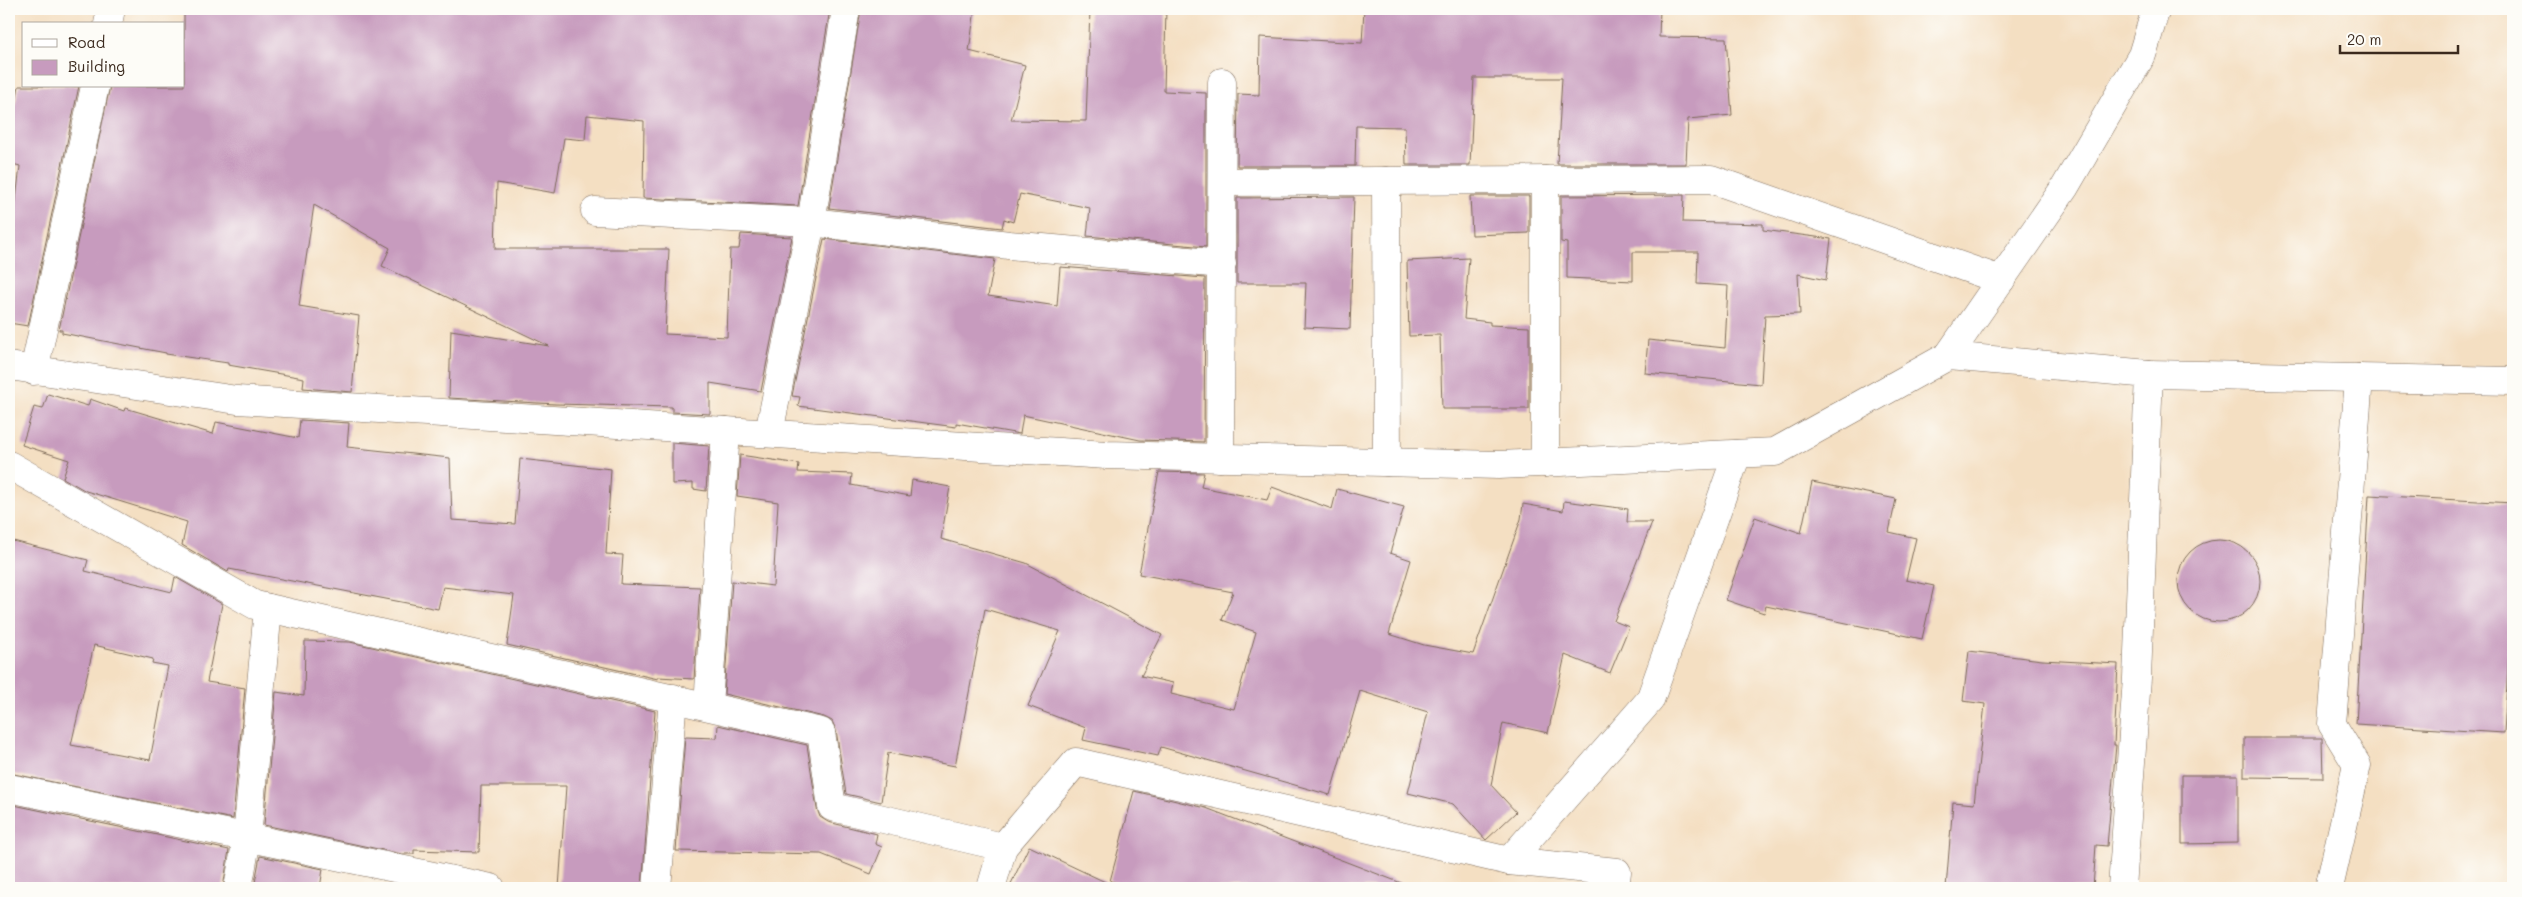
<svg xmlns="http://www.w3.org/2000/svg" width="2522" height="897" viewBox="0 0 2522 897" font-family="Mali,sans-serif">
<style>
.building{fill:#c79bbe;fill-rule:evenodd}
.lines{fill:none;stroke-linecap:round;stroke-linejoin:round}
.minor-casing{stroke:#7c6957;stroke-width:29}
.minor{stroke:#fff;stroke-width:28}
</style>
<rect width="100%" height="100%" fill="#fdfcf7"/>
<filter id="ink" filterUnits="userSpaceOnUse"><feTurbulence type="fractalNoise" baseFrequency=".02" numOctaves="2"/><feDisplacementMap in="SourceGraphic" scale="10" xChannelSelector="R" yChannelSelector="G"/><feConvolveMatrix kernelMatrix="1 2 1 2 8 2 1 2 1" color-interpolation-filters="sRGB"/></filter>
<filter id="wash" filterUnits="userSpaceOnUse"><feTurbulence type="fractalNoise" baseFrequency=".0096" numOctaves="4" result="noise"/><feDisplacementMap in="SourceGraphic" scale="20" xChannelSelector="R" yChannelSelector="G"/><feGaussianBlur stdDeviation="1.12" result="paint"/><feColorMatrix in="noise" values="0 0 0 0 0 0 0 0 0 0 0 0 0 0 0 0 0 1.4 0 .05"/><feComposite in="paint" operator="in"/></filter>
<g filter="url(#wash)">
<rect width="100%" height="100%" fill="#f4dfc2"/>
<g id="blocks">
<!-- building -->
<g class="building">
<polygon points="184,9 830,9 798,206 643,198 644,121 587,115 585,140 564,138 555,193 497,183 495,249 669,249 665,334 727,337 730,249 739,249 741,234 792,237 761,391 710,383 710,414 672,412 672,407 556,404 449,398 451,330 549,346 382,266 390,248 314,205 299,306 359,316 352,392 303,388 304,378 228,365 228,363 166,354 166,353 62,333 62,330 59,330 110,86 184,86"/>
<polygon points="861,9 975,9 969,51 1025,65 1011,120 1086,121 1090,9 1166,9 1164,91 1206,93 1206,247 1087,236 1090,208 1020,194 1013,222 1004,219 1002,228 829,208"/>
<polygon points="1364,9 1660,9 1659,37 1726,38 1732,115 1688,119 1686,164 1557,164 1562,78 1474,78 1470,165 1406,165 1405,127 1356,126 1355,166 1237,166 1238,94 1259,95 1260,37 1362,43"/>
<polygon points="19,86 79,86 28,326 9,323 9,259 20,166 9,163 9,135"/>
<polygon points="1684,195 1683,222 1763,224 1763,230 1831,239 1826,280 1798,274 1800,314 1765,315 1761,384 1645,373 1648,340 1725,348 1728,286 1697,284 1698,252 1633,252 1633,281 1567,278 1567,243 1561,242 1561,196"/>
<polygon points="1470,196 1529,196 1529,233 1472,235"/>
<polygon points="1354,197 1350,329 1304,327 1306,283 1237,283 1237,198"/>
<polygon points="824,239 995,259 988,296 1057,306 1060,267 1205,278 1204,442 1140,440 1023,415 1020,434 956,423 956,427 798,406 800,397 792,396"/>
<polygon points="1469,258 1464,319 1490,322 1490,325 1529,327 1529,409 1442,409 1440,335 1409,336 1407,261"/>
<polygon points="48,394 88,406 90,399 124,411 125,408 213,434 216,422 298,438 300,420 349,423 347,447 450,458 452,520 515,524 520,459 611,469 606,554 623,555 621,584 700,587 694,679 658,677 658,679 507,645 514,595 443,587 438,609 229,569 228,572 182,545 187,522 86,491 63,478 69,460 22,445 34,407 43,409"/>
<polygon points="672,443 709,446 706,491 693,489 693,483 672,484"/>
<polygon points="740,455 799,464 798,472 852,474 851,485 910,496 912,480 950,487 941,539 1026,563 1162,635 1141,676 1173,683 1171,694 1234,709 1256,632 1222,620 1233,592 1139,574 1159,472 1204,473 1201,487 1267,500 1272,487 1332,509 1337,489 1404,507 1390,553 1411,560 1389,634 1424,645 1473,654 1521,519 1523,504 1563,511 1564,501 1628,509 1627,522 1652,522 1614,621 1629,627 1610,673 1565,655 1548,733 1503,723 1491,785 1516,812 1486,840 1453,804 1408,793 1428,712 1360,691 1330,795 1161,747 1158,756 1083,740 1086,728 1028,706 1060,631 985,609 955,766 888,753 881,802 846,794 836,730 832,721 824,717 724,694 732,581 773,586 778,502 737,496"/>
<polygon points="1812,482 1896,499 1889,532 1916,538 1906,580 1934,586 1922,639 1766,606 1764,613 1726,600 1755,517 1801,533"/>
<polygon points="2369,495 2513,503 2513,580 2504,733 2356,724"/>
<circle cx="2219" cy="581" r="41"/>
<path d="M9,540L88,560L85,571L172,592L175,577L222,604L207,682L245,688L233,819L9,773ZM94,645L153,659L152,663L168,666L150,760L71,745Z"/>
<polygon points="305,641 350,642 655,711 642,888 559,888 566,786 481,786 479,852 414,850 414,854 402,854 264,825 276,692 304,696"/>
<polygon points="1969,651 2042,660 2118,664 2114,745 2116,745 2107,846 2096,845 2093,888 1946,888 1953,802 1974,804 1985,704 1963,701"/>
<polygon points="718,725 807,745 817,809 820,817 828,822 877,834 875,844 882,847 871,874 821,854 676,851 685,737 717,738"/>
<polygon points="2244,738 2322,738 2323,778 2244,777"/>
<polygon points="2182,775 2238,775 2238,843 2182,844"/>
<polygon points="1134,791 1206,808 1409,886 1408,888 1138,888 1110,881"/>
<polygon points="9,804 229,850 223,888 9,888"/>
<polygon points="1029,846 1118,888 1009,888"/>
<polygon points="260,856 323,869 320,888 254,888"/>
</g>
</g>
</g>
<g filter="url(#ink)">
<use href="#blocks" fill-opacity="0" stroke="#7c6957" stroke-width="1"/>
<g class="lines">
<!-- minor casing -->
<g class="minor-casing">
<g id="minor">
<polyline points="108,24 111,9"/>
<polyline points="1545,180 1545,463"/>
<polyline points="1386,181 1387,462"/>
<polyline points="1222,182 1711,179 2001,280"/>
<polyline points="595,211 811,222 1009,245 1222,264"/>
<polyline points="9,366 237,400 1107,455 1499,465 1775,452 1948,356"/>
<polyline points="34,371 95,86"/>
<polyline points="2149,374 2513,381"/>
<polyline points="769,433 811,222 846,9"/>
<polyline points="1220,458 1222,82"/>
<polyline points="9,465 255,605 821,732 832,807 1003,847 991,888"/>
<polyline points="708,706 726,431"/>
<polyline points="9,788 491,888"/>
<polyline points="1003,847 1076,762 1509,861"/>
<polyline points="238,888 247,838 268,608"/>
<polyline points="657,888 673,698"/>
<polyline points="1615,888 1617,872 1509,861 1650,700 1737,454"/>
<polyline points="2122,888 2137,678 2149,374 1948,356 2065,187 2142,55 2156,9"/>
<polyline points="2329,888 2357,765 2332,724 2359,378"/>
</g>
</g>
<!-- minor -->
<use href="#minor" class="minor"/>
</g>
</g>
<!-- margin -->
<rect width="2522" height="897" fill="none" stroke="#fdfcf7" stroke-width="30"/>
<!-- legend -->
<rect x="22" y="22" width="162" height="65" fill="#fdfcf7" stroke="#afa8a0"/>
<rect x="32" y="39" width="25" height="8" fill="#ffffff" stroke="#afa8a0"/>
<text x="68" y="48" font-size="15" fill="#3b2a1e">Road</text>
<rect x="32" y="60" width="25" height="15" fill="#c79bbe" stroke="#afa8a0"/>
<text x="68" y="72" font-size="15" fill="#3b2a1e">Building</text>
<!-- scale -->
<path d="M2340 45v8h118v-8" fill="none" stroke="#3b2a1e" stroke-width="2.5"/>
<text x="2347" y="45" font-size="15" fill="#3b2a1e" stroke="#fdfcf7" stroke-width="4" paint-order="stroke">20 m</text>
</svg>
